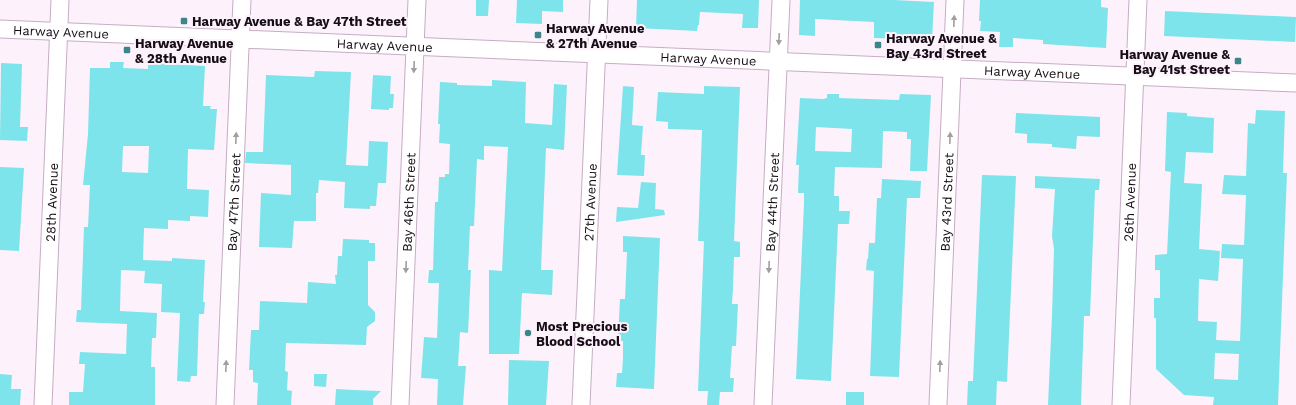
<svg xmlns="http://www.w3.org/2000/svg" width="1296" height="405" viewBox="0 0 1296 405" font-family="'Work Sans',sans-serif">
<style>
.building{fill:#7de4eb;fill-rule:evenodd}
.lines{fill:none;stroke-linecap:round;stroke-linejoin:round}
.street-casing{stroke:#c6adc4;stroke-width:19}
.street{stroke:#fff;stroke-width:17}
.oneway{fill:#a29ea2}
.poi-dot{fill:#3c8589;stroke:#fdf2fc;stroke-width:1.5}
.labels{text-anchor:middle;stroke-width:4;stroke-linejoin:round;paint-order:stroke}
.poi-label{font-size:13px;font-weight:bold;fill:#160d16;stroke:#fdf2fc;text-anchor:start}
.street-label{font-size:13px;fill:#160d16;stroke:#fdf2fc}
</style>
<rect width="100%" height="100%" fill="#fdf2fc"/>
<!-- building -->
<g class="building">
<polygon points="476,0 489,0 488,16 476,16"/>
<polygon points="517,0 563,0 563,12 542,11 542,24 516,23"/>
<polygon points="637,0 759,0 758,28 742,28 743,14 700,12 699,25 698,25 697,31 636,28"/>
<polygon points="800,0 894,0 934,2 932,40 874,38 874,22 815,19 815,36 799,35"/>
<polygon points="980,0 1101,0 1101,7 1108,8 1106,48 1043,44 1043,40 1013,38 1013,47 999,47 1000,32 980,31 981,21 979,21"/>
<polygon points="1165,11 1296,17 1295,42 1164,36"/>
<path d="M110,62H124L123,68L148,69V63L205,66L203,106H211L210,109H217L214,150L188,149L187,189L209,190L208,217L190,216V221L168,220V229L144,228L143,260L172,261V258L205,260L203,302H205L204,314H199L197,376H191L190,382L177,381L180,313L161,312L162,284L144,283L145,271L121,270L120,311L157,313L156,338H152L151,367H155V405H69V392H83L85,364H79L80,352L126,354L127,324L76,322L77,310H81L84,227H88L90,185H83L88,134L90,68H110ZM123,146H149L148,173L122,172Z"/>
<polygon points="1,63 22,64 20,127 28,127 27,141 0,140"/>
<polygon points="315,71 351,72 346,165 368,166 369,141 388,142 386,183 378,183 376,206 370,206 370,209 344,208 345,182 319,180 318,193 316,193 316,221 294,221 292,248 259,247 261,193 291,195 291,165 245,163 246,152 263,152 266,75 314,77"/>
<polygon points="373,75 391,76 390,94 394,94 393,108 389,108 389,110 371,109"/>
<polygon points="492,80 526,82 525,123 552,125 554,84 567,85 564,150 546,148 541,270 553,270 552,295 522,293 519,354 489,354 489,270 502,271 508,147 484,146 484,160 477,159 474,226 470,226 468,270 471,270 468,333 460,332 458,366 466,366 463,405 437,405 438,379 421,378 424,337 437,338 439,283 428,283 429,270 433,270 435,202 438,202 439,177 445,177 445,174 449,174 450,144 439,143 440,124 438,124 440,82 457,83 457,85 492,86"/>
<polygon points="623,86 634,87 632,125 643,126 641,155 645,155 644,176 617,175"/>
<polygon points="704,86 740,87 734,241 740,242 740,257 734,257 733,288 732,304 738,304 736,346 732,346 731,361 730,378 734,378 733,392 720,392 719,405 707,405 708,391 698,391 704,241 698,241 702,130 668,129 668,122 656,121 658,92 704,94"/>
<path d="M827,94H839V98L899,100L900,94L931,95L927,171H910L911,139H907V132L883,131L882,168L835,167L834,196H839V211H850L849,224H838L831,381L796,379L804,204V193H798L799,165H796L800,98L823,99L827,98ZM816,127L852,129L851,152L815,151Z"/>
<path d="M1256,110L1285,111L1283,173H1287L1278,405H1213L1214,397L1184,395L1156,369V318H1154V298H1160V270H1155V255L1167,254L1171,172L1165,171L1167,112L1187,113V116L1214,118L1213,153L1186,152L1184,183L1202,184L1199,249L1220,251L1218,281L1199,279L1198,321L1217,322L1216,340L1240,341L1243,259L1221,258L1222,244L1244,245L1246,195L1222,194L1224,175L1246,176L1248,123L1255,124ZM1215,353L1239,354L1238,380L1214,379Z"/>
<polygon points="1016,113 1100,117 1100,137 1077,136 1076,149 1052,147 1052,144 1027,143 1027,134 1015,133"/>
<polygon points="0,167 24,168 19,251 0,250"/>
<polygon points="982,175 1016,176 1007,382 997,381 996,405 967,405 968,381 973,381"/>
<polygon points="1035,176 1100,179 1099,190 1095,190 1090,316 1084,316 1081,405 1048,405 1052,315 1054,249 1052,236 1055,189 1035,188"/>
<polygon points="882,179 921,181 920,198 907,198 899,377 870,376 874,271 866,270 867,259 868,259 869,243 875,243 877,198 881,198"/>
<polygon points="641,182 656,183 655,209 664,210 665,215 616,222 617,207 638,208"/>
<polygon points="623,236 660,238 654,389 616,387 617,373 622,373 623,357 623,341 618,341 620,299 625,299 627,252 623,252"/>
<polygon points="343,239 369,240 369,243 375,243 375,261 368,261 368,305 375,312 375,321 367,327 366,345 286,343 285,371 288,372 287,390 292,391 291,405 257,405 258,383 253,382 253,370 249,370 251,330 259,330 260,301 307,303 308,282 336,284 335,275 337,275 338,256 342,256"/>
<polygon points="509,360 549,361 546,405 508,405"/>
<polygon points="0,374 12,375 11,389 21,389 20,405 0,405"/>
<polygon points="314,374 327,374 326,387 314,386"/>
<polygon points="336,389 354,390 381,391 373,399 373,405 335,405"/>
<rect x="846" y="392" width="18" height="13"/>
</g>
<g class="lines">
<!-- street casing -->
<g class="street-casing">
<g id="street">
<path id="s1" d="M0,29L1296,83"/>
<path id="s2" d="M43,405L60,0"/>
<path id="s3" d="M225,405L242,0"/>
<path id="s4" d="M400,405L417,0"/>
<path id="s5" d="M581,405L599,0"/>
<path id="s6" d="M763,405L781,0"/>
<path id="s7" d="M938,405L955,0"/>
<path id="s8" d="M1121,405L1138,0"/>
</g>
</g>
<!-- street -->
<use href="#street" class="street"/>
</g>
<!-- one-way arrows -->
<defs><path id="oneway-solid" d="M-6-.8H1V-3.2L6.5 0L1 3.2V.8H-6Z"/></defs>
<g class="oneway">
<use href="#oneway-solid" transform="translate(954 21) rotate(-88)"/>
<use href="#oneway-solid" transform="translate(779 39) rotate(93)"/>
<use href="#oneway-solid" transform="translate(414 67) rotate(92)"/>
<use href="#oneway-solid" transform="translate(236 138) rotate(-88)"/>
<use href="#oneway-solid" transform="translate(950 138) rotate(-88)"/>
<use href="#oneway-solid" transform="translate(406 267) rotate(92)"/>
<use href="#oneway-solid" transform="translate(769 267) rotate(92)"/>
<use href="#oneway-solid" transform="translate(226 366) rotate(-88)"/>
<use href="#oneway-solid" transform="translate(940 366) rotate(-88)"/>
</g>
<!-- markers -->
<g class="poi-dot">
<rect x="180" y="17" width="8" height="8" rx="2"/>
<rect x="534" y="31" width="8" height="8" rx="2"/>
<rect x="874" y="41" width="8" height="8" rx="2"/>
<rect x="123" y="46" width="8" height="8" rx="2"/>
<rect x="1234" y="57" width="8" height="8" rx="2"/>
<circle cx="528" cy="333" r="4"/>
</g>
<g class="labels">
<!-- poi labels -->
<g class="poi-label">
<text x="192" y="26">Harway Avenue &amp; Bay 47th Street</text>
<text x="546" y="33">Harway Avenue<tspan x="546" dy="15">&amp; 27th Avenue</tspan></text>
<text x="886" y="43">Harway Avenue &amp;<tspan x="886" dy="15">Bay 43rd Street</tspan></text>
<text x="135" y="48">Harway Avenue<tspan x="135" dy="15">&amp; 28th Avenue</tspan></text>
<text x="1230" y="59" text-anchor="end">Harway Avenue &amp;<tspan x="1230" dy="15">Bay 41st Street</tspan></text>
<text x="536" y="331">Most Precious<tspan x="536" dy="15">Blood School</tspan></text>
</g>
<!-- street labels -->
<g class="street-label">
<text dy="5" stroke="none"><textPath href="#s1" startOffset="61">Harway Avenue</textPath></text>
<text dy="5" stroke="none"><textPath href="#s1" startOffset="385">Harway Avenue</textPath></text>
<text dy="5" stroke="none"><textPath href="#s1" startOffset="709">Harway Avenue</textPath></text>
<text dy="5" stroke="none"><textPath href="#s1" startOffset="1033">Harway Avenue</textPath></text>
<text dy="5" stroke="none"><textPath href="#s2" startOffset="203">28th Avenue</textPath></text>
<text dy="5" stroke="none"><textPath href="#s3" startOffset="203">Bay 47th Street</textPath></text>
<text dy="5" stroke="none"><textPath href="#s5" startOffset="203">27th Avenue</textPath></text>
<text dy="5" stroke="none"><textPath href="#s6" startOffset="203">Bay 44th Street</textPath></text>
<text dy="5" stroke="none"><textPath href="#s4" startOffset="203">Bay 46th Street</textPath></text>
<text dy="5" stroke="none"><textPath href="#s7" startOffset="203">Bay 43rd Street</textPath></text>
<text dy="5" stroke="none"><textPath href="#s8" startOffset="203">26th Avenue</textPath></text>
</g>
</g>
</svg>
